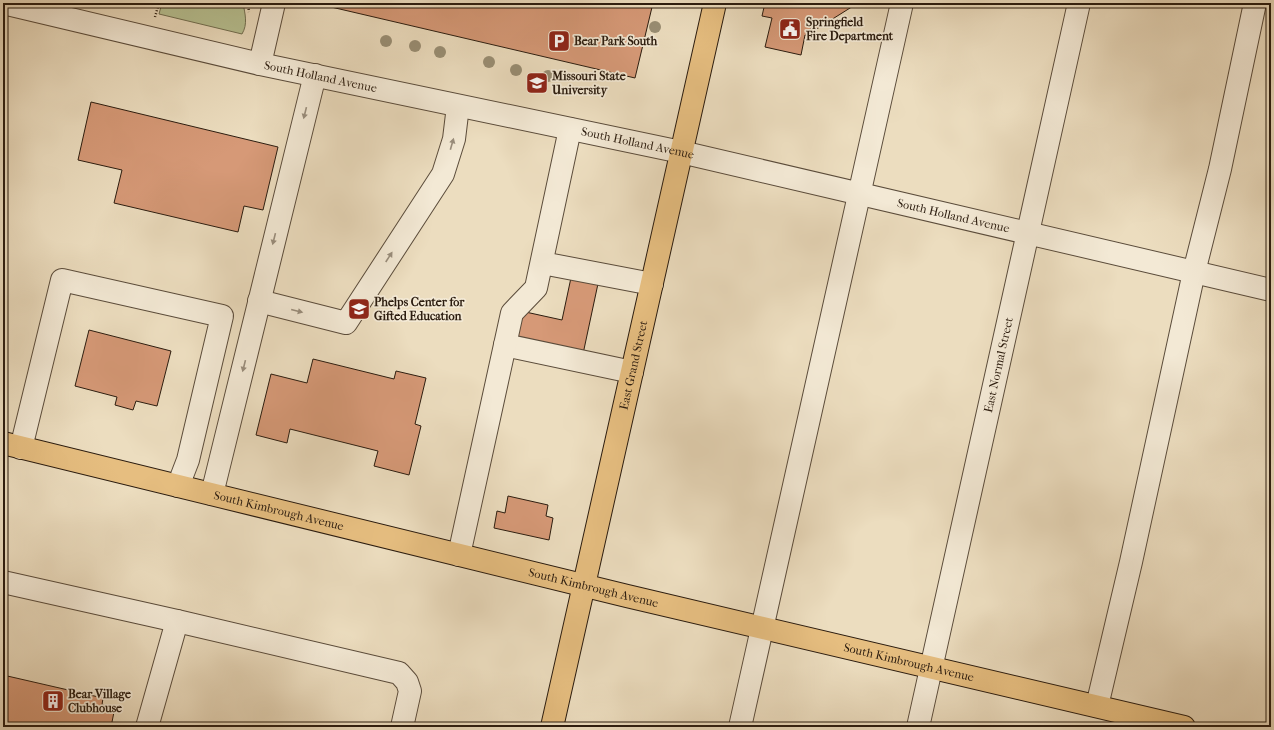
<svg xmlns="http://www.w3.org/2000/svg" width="1274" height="730" viewBox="0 0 1274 730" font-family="'IM FELL French Canon',serif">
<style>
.green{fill:#b7c192;stroke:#716e50}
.building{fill:#d69977;stroke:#2b1c0f}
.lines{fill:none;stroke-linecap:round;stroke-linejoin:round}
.minor-casing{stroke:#5b4c3b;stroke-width:24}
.major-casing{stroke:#2b1c0f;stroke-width:24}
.path{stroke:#2b1c0f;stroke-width:2.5;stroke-dasharray:1 2;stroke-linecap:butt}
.minor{stroke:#f3e9d5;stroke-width:22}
.major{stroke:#e6be80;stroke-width:22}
.tree{fill:#998e74}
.oneway{fill:#998d7c}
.labels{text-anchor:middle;stroke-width:3.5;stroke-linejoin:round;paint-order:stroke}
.poi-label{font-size:12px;font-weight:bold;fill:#2b1c0f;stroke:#f3e9d5;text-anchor:start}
.street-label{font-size:12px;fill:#2b1c0f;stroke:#f3e9d5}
</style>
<rect width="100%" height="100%" fill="#ecddbf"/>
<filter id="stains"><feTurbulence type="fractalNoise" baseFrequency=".005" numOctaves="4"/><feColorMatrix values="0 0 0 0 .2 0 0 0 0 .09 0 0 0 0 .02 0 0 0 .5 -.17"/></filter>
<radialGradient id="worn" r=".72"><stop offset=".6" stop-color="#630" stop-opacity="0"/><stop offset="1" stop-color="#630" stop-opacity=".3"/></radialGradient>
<!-- green -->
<path class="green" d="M162,3H243C245,14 248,24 242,34L159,14Z"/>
<!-- building -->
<g class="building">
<polygon points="314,3 653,3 635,78"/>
<polygon points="765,3 778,6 780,3 858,3 815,30 811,28 810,36 805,35 801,55 765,47 772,18 762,16"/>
<polygon points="91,102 278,147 263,210 244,206 238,232 114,203 122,170 78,160"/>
<polygon points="572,273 599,279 583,354 515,339 521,311 562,320"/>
<polygon points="89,330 171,351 157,406 136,401 133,410 115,405 117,397 75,386"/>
<polygon points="313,359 394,379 396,371 426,378 415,424 421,426 409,475 374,466 378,451 290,429 287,443 256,435 271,374 307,383"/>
<polygon points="508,496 548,505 546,516 553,518 549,540 494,528 497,511 505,513"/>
<polygon points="3,675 103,698 102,705 115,707 111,727 3,727"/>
</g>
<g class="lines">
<!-- minor casing -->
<g class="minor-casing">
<g id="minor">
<path id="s1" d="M3,3L260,64L681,152L1271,290"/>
<polyline points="260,64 274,3"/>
<polyline points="542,263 652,284"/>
<polyline points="259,301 346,323 443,174 454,139 458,106"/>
<polyline points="505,345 632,372"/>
<polyline points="21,448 62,280 222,316 188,460 178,486"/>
<polyline points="212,494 315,75"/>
<polyline points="459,555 512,313 536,288 570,129"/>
<polyline points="3,582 177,621 147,727"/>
<polyline points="177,621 399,673 407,682 410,691 402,727"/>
<polyline points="1097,706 1131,562 1194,272 1220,169 1255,3"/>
<polyline points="740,727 902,3"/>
<path id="s2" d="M918,727L1079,3"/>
</g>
</g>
<!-- major casing -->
<g class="major-casing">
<g id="major">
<path id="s3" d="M3,443L627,596L1184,727"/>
<path id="s4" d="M552,727L715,3"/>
</g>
</g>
<!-- path -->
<g class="path">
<polyline points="248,3 249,12"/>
<polyline points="155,17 159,3"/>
</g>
<!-- minor -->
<use href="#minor" class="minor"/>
<!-- major -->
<use href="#major" class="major"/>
</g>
<!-- trees -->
<g class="tree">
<circle cx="655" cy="27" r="6"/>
<circle cx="386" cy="41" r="6"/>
<circle cx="415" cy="46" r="6"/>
<circle cx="440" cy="52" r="6"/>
<circle cx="489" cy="62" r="6"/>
<circle cx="516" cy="70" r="6"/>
<circle cx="548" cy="76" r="6"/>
</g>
<!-- one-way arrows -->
<defs><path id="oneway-solid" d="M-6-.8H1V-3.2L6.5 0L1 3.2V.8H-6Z"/></defs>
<g class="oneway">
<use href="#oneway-solid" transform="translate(305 113) rotate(104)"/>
<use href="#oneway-solid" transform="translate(452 144) rotate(-74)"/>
<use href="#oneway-solid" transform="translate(274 239) rotate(104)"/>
<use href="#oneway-solid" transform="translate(389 257) rotate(-57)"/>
<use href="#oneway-solid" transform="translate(297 311) rotate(14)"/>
<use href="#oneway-solid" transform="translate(244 366) rotate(104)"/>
</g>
<!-- icons -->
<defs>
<g id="civic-square" transform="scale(1.15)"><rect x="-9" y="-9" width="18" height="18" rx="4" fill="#8f2418" stroke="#f3e9d5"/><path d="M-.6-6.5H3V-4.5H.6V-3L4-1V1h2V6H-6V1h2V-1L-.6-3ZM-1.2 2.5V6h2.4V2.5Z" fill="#fff"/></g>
<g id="parking-square" transform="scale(1.15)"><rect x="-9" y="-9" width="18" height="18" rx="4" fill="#8f2418" stroke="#f3e9d5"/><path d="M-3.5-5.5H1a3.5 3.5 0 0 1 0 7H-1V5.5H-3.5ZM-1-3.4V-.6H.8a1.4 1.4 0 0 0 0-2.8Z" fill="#fff"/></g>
<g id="university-square" transform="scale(1.15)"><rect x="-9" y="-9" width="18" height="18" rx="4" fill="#8f2418" stroke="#f3e9d5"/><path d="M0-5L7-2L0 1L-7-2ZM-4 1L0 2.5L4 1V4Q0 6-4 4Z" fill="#fff"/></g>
<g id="school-square" transform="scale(1.15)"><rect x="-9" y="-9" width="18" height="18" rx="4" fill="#8f2418" stroke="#f3e9d5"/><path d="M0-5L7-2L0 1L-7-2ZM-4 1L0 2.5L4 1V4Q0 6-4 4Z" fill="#fff"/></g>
<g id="building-square" transform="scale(1.15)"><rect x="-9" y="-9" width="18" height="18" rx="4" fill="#8f2418" stroke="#f3e9d5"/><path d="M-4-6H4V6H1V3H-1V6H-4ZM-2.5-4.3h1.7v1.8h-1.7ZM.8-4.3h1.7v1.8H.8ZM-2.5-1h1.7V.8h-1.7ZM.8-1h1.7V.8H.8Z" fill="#fff"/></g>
</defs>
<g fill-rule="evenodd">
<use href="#civic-square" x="790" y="29"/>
<use href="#parking-square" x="559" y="41"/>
<use href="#university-square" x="537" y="83"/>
<use href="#school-square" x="359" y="309"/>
<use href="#building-square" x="53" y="701"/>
</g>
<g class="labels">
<!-- poi labels -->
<g class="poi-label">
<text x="806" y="26">Springfield<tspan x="806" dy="14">Fire Department</tspan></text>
<text x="574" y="45">Bear Park South</text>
<text x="552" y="80">Missouri State<tspan x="552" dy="14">University</tspan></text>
<text x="374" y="306">Phelps Center for<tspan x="374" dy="14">Gifted Education</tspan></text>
<text x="68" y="698">Bear Village<tspan x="68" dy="14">Clubhouse</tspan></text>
</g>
<!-- street labels -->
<g class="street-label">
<text dy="4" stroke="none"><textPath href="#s1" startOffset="326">South Holland Avenue</textPath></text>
<text dy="4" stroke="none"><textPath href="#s1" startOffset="650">South Holland Avenue</textPath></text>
<text dy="4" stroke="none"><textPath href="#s1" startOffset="974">South Holland Avenue</textPath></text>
<text dy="4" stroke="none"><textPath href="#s4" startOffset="371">East Grand Street</textPath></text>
<text dy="4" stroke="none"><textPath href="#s2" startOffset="371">East Normal Street</textPath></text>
<text dy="4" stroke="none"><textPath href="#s3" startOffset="284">South Kimbrough Avenue</textPath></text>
<text dy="4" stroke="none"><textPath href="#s3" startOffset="608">South Kimbrough Avenue</textPath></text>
<text dy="4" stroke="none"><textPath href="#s3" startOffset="932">South Kimbrough Avenue</textPath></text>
</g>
</g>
<!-- margin -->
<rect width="1274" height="730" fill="none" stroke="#ecddbf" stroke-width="16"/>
<rect x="4" y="4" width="1266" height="722" fill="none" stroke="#2b1c0f" stroke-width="2"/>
<rect x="8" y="8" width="1258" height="714" fill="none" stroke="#2b1c0f"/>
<rect width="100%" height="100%" filter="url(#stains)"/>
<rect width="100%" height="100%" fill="url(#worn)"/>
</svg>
